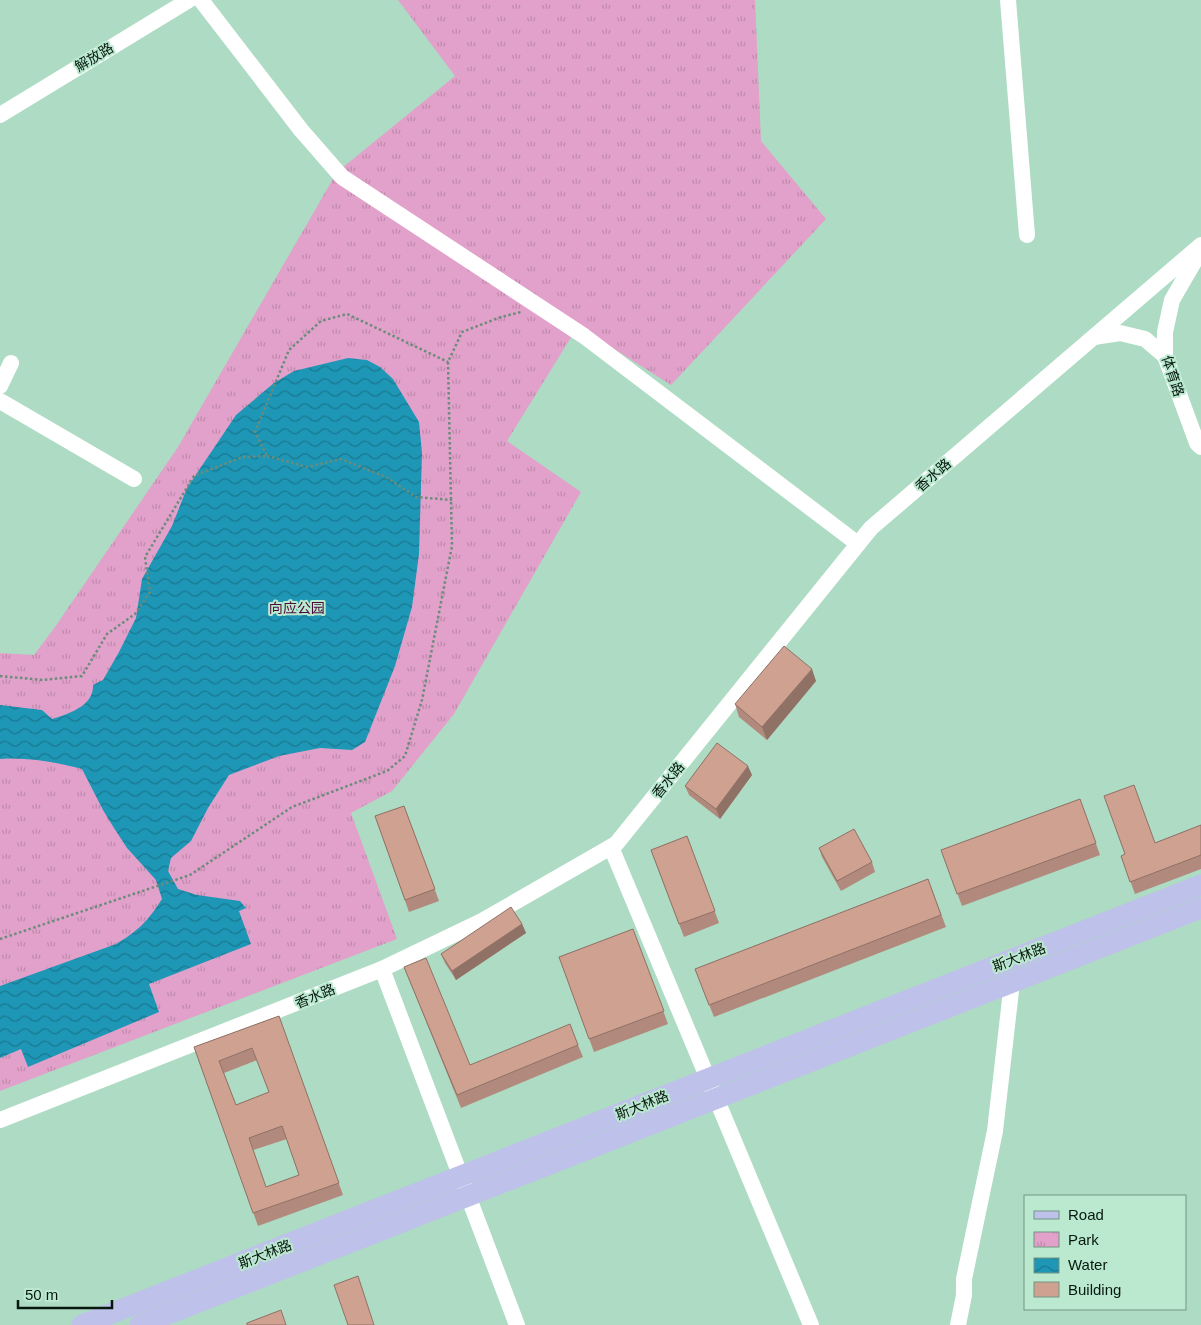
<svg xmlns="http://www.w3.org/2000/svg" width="1201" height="1325" viewBox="0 0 1201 1325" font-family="Helvetica,'Noto Sans SC',sans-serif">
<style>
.park{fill:url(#park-tufts)}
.water{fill:url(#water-waves)}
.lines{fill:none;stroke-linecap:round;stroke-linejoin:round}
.path{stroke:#6b8c7a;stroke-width:2.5;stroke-dasharray:2.5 2.5;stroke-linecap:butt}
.minor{stroke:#fff;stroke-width:16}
.major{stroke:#bec1ea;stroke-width:21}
.wall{fill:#b18a7d;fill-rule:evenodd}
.shaded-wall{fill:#907166}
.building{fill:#cea191;stroke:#907166;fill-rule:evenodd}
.labels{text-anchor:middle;stroke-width:4;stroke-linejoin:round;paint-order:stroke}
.street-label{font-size:14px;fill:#07180f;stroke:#bbe9cf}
.park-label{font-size:14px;fill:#4b093a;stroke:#bbe9cf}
</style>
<defs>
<pattern id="park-tufts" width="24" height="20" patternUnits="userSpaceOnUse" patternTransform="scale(1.25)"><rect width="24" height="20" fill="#e1a1ca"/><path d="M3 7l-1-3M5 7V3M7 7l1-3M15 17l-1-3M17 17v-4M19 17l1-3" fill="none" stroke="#c08aac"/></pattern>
<pattern id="water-waves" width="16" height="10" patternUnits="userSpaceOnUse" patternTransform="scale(1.25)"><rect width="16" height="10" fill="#1e96b5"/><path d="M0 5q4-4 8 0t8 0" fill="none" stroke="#187992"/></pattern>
</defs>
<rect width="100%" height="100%" fill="#aedbc3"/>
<!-- park -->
<polygon class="park" points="398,0 755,0 761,141 826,219 671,385 578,326 507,441 581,492 454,714 392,791 351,813 397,939 0,1091 0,653 34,655 55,627 178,447 337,172 455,76"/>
<!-- water -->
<path class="water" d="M348,358L367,360L380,367L393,379L419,422L422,453L419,554L412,607L395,666L365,742L352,750L320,748L279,756L229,775L208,808L191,841L171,858L168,871L178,889L197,895L240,901L246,908L239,911L251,944L149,984L159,1012L28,1067L21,1049L0,1058V986L116,944C138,931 148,921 162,899L156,880L127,848L114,828L103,810L82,769C56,762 27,757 0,759V705L42,710L52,719C68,714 94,706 93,685L103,680L119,652L136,618L142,579L172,526L187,488L236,415L274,383L294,371Z"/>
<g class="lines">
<!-- path -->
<g class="path">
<polyline points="267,456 307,467 341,459 386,477 416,497 452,500"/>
<polyline points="0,676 43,680 82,676 107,634 135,614 150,592 145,557 194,476 242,457 267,456 255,432 289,350 321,321 347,314 448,362"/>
<polyline points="0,939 190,875 292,807 387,771 405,756 422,700 452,546 448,362 462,332 501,317 521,312"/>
</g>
<!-- minor -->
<g class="minor">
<polyline points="201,0 301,130 342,177 584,336 858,544"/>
<polyline points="1008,0 1027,235"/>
<polyline points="0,115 189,0"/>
<polyline points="1201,250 1172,300 1165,332 1165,356 1197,443 1201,447"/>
<polyline points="1094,337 1120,333 1145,339 1165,356"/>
<polyline points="0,386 11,363"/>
<polyline points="0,401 134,479"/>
<polyline points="611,847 811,1325"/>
<polyline points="382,969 517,1325"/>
<polyline points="0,1120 382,969 482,921 616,844 871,528 1201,245"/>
<polyline points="958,1325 964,1295 964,1279 995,1131 1012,982"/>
</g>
<!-- major -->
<g class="major">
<polyline points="82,1325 1201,885"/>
<polyline points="140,1325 1201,908"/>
</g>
</g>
<!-- wall -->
<g class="wall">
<polygon points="816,681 767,740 739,717 735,704"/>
<polygon points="752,775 720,819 689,795 685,786"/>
<polygon points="1080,799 1100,855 962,906 941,850"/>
<polygon points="404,806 439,901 409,912 375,816"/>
<polygon points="1201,825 1201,869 1135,894 1121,856"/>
<polygon points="687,836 719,923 684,937 651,850"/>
<polygon points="819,848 872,862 875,872 841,891 822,857"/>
<polygon points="928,879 946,927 714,1017 695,969"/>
<polygon points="522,924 526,933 456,980 445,963 441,954"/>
<polygon points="633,929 668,1024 594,1052 559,957"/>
<polygon points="404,967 470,1065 578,1045 583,1057 461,1108"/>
<path d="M279,1016L343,1195L258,1226L194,1047ZM257,1060L269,1092L236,1105L224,1073ZM287,1139L299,1175L266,1187L253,1150Z"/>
</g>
<!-- shaded-wall -->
<g class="shaded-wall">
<polygon points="812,669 816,681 767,740 762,727"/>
<polygon points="748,766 752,775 720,819 716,809"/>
<polygon points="522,924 526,933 456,980 452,971"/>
</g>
<!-- building -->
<g class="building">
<polygon points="784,646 812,669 762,727 735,704"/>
<polygon points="717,743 748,766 716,809 685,786"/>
<polygon points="1134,785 1155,843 1201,825 1201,855 1130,882 1121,856 1125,854 1104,796"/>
<polygon points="1080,799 1096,843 957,894 941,850"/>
<polygon points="404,806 435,889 405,900 375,816"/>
<polygon points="854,829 872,862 837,881 819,848"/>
<polygon points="687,836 715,911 679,924 651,850"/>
<polygon points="928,879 941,915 709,1005 695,969"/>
<polygon points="511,907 522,924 452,971 441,954"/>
<polygon points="633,929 664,1011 589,1039 559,957"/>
<polygon points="426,958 470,1065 570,1024 578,1045 457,1095 404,967"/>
<path d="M279,1016L339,1183L253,1213L194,1047ZM252,1048L269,1092L236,1105L219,1061ZM282,1126L299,1175L266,1187L249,1138Z"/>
<polygon points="358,1276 374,1325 348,1325 334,1285"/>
<polygon points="281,1310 286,1325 247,1325 247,1323"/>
</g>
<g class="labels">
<!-- street labels -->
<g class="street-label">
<text transform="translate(94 57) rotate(-31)" y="5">解放路</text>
<text transform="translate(1173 376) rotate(72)" y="5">体育路</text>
<text transform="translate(933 475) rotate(-41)" y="5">香水路</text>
<text transform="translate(668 780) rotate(-51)" y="5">香水路</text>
<text transform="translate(1019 957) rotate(-21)" y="5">斯大林路</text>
<text transform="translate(315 996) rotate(-22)" y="5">香水路</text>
<text transform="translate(642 1105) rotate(-22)" y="5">斯大林路</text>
<text transform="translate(265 1254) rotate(-21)" y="5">斯大林路</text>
</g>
<!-- park labels -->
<g class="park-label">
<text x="297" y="613">向应公园</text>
</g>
</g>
<!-- legend -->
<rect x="1024" y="1195" width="162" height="115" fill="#bbe9cf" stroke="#739582"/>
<rect x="1034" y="1211" width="25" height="8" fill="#bec1ea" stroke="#739582"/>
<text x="1068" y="1220" font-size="15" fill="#07180f">Road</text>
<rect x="1034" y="1232" width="25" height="15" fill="url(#park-tufts)" stroke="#739582"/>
<text x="1068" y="1245" font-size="15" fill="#07180f">Park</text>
<rect x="1034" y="1258" width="25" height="15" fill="url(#water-waves)" stroke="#739582"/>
<text x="1068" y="1270" font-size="15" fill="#07180f">Water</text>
<rect x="1034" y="1282" width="25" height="15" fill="#cea191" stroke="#739582"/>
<text x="1068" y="1295" font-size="15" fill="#07180f">Building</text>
<!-- scale -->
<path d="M18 1300v8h94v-8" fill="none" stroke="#07180f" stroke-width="2.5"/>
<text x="25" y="1300" font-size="15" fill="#07180f" stroke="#bbe9cf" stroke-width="4" paint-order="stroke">50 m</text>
</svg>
